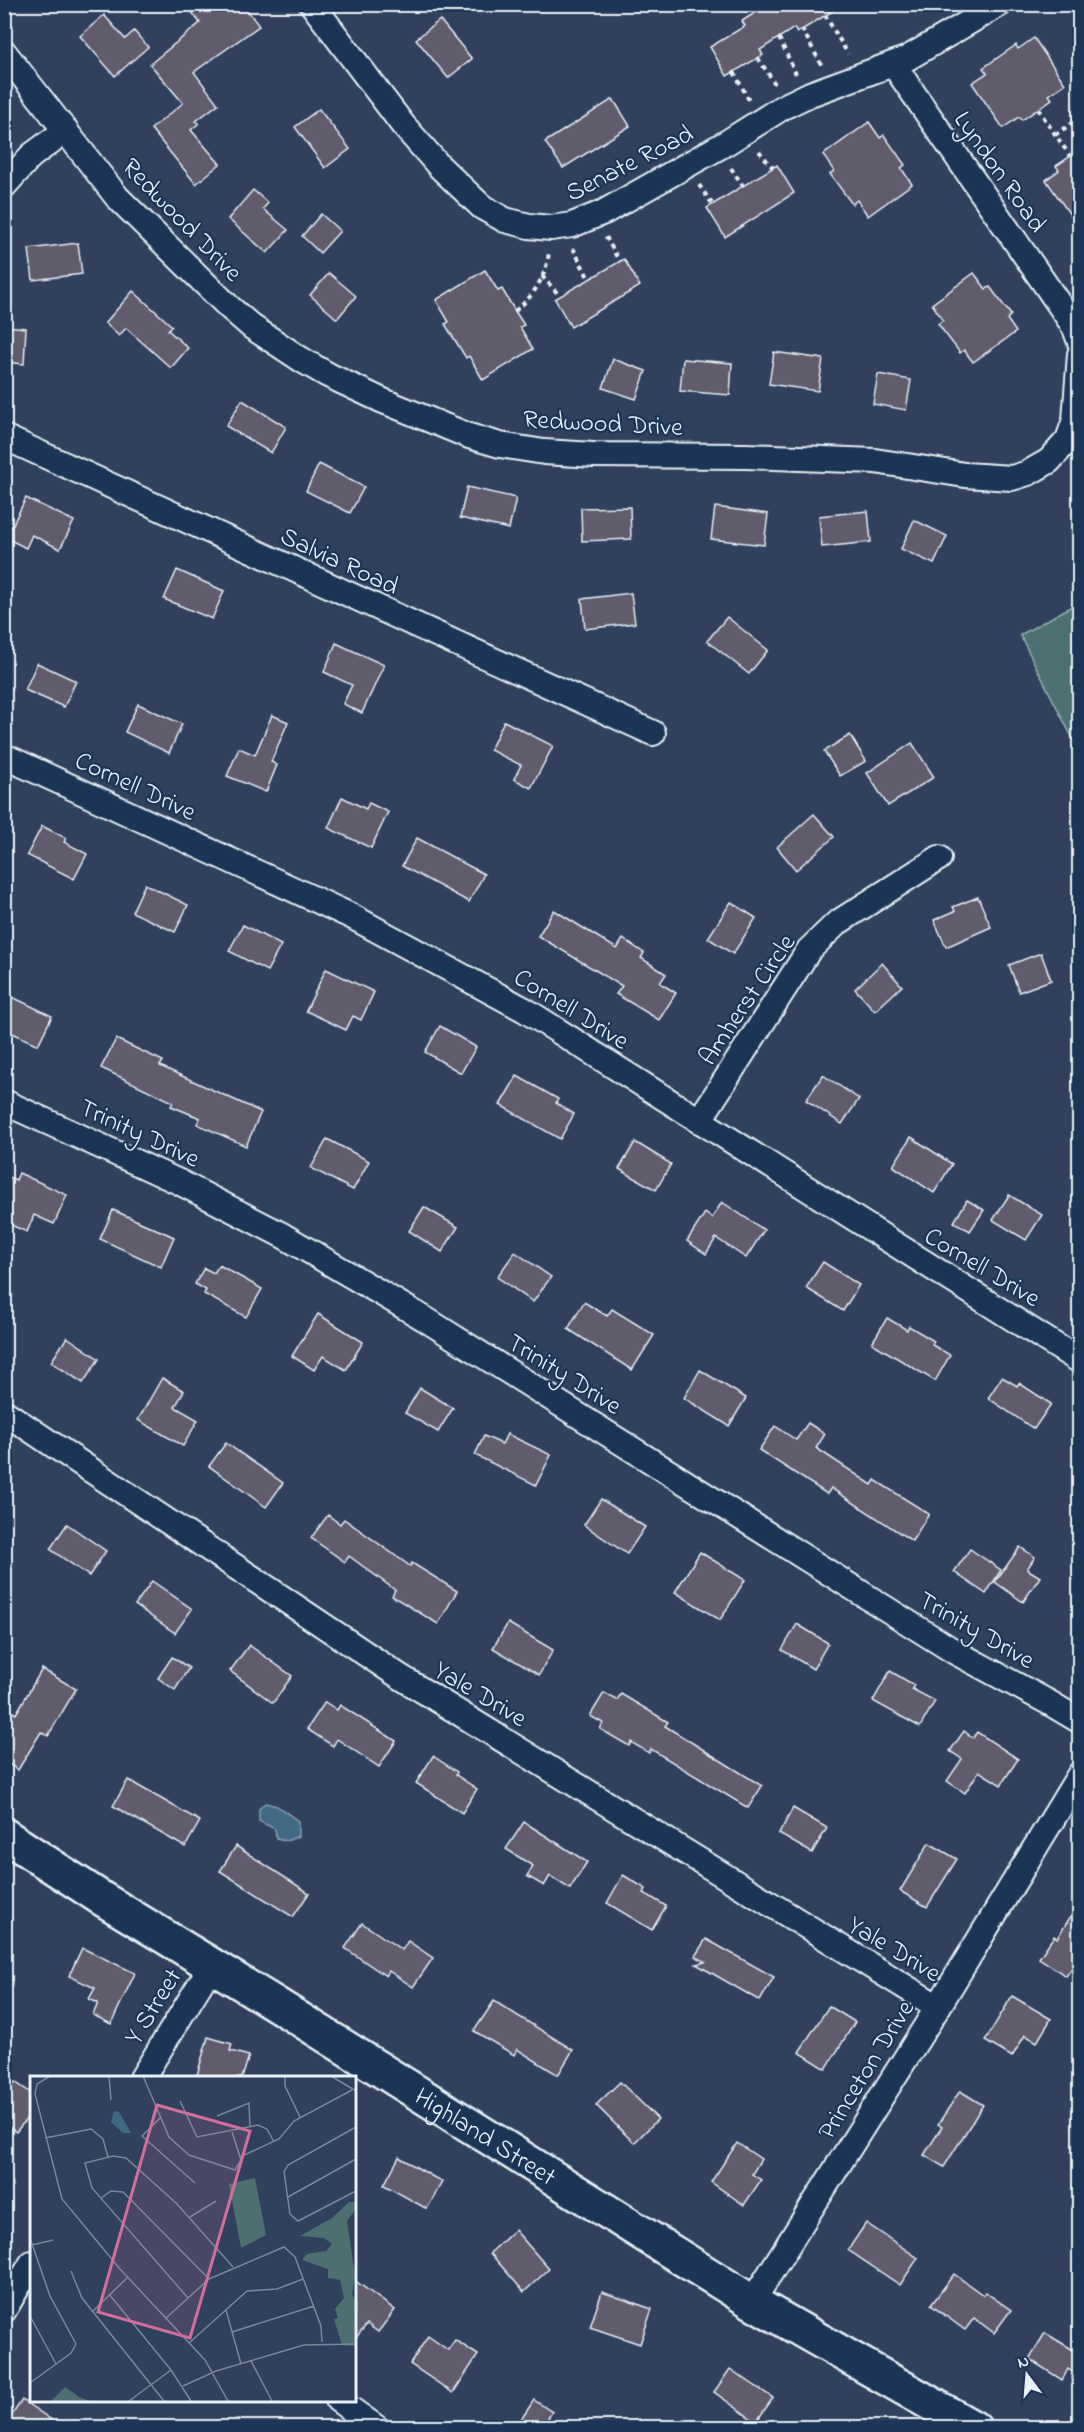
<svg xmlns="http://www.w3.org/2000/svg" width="1084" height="2432" viewBox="0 0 1084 2432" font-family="'Indie Flower',sans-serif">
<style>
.green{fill:#4e6f6f;stroke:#9bb0b4;stroke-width:1.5}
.water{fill:#3f6a83;stroke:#83a0b2;stroke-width:1.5}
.building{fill:#605c6c;stroke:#e8f1f8;stroke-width:1.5}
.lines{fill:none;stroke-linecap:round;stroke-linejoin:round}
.lane-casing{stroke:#e8f1f8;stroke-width:16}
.street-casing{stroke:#e8f1f8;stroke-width:28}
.secondary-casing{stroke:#e8f1f8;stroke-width:38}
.path{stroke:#e8f1f8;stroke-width:4;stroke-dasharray:4.5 4.5;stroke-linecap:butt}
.lane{stroke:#1d3557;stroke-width:12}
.street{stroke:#1d3557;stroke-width:24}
.secondary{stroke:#1d3557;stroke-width:33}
.labels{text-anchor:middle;stroke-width:4.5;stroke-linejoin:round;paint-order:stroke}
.street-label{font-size:26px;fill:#e8f1f8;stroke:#1d3557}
.inset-road{fill:none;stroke:#7a879b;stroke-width:1.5}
.view{fill:#d16f9a;fill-opacity:0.15;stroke:#d16f9a;stroke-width:3}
.inset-edge{fill:none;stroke:#e8f1f8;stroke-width:3}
</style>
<rect width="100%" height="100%" fill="#31415d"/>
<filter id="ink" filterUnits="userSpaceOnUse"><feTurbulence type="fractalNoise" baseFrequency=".0167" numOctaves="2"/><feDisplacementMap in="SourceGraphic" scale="12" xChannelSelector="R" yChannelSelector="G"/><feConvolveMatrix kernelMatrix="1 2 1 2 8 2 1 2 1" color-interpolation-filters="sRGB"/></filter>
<g filter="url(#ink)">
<!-- green -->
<polygon class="green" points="1079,602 1079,751 1020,635"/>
<!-- water -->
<path class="water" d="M265,1803L277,1806L298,1821V1836C290,1840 284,1843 276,1838L275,1829L259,1821V1809Z"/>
<!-- building -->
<g class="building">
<polygon points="186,4 243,4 259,26 194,72 218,104 196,121 199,123 191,130 220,164 196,184 151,129 183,103 150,64 200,23"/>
<polygon points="769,4 844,4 797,33 794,28 760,50 763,55 727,76 710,47 745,26 742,21"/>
<polygon points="104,15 125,39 134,31 148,47 115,76 80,36"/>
<polygon points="440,20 472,59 448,78 416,39"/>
<polygon points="1034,38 1065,84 1049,95 1052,99 1022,120 1019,117 1003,128 972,83 987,73 983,68 1016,45 1018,49"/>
<polygon points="613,99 630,126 563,168 545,142"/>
<polygon points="319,109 350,149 325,168 295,127"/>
<polygon points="869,122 880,138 884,135 905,165 901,168 912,184 868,216 857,200 852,204 830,174 834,171 823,155"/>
<polygon points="1080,150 1080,229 1046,180 1059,170 1056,166"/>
<polygon points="777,165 794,193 725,237 707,208"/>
<polygon points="253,190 268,203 263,209 288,230 267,253 228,219"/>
<polygon points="321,214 340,231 320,253 302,236"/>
<polygon points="78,243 82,274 33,280 29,249"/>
<polygon points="624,259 640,286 571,327 555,299"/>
<polygon points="485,270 498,291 502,289 515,311 524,325 520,327 533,349 483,380 469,356 466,358 445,324 449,322 436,300"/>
<polygon points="329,273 356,296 337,319 310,295"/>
<polygon points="974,273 986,289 990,287 1011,315 1007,319 1016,332 973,362 964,350 960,353 938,324 943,320 932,304"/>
<polygon points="133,291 172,326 168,330 188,348 171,368 126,328 119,336 105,323"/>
<polygon points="4,326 26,328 24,364 4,362"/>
<polygon points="774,352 823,359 818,391 769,384"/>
<polygon points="613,359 646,371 636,399 603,388"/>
<polygon points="683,359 732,363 730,395 680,391"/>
<polygon points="878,374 911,380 906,410 873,404"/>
<polygon points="242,400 286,427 271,453 226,426"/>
<polygon points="319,464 364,487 350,513 306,491"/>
<polygon points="467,487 516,498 509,529 460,518"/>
<polygon points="26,498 74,521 60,549 32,535 26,548 6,538"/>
<polygon points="630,507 631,539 582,541 581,508"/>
<polygon points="715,507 768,514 764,545 711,539"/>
<polygon points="868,511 871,542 822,547 819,516"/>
<polygon points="914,520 947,536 934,564 901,549"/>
<polygon points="177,570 224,591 212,619 164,599"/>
<polygon points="631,593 635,623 585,629 582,599"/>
<polygon points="727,617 768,650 749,674 707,641"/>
<polygon points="336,643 384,665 362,713 343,704 352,685 324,672"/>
<polygon points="37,663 76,681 64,707 25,690"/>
<polygon points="138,704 182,724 169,753 125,732"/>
<polygon points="272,715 288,722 271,762 277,765 266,792 227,776 239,748 255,755"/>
<polygon points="504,721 553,746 531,788 514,779 521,765 490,750"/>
<polygon points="850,735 866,761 840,776 824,751"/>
<polygon points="912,743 934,777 888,806 867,773"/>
<polygon points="342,797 366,809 369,803 388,812 371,848 328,828"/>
<polygon points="814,814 834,837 796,870 777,847"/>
<polygon points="42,826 66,838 64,842 87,854 74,879 27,855"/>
<polygon points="417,838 484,874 469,902 402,866"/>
<polygon points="145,884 188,905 175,932 132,912"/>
<polygon points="978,897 991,927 946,947 934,920 955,911 953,907"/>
<polygon points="731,902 756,918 733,954 708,938"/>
<polygon points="554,910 617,949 623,939 644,953 641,958 666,974 660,983 676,993 659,1020 616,994 622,986 538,936"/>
<polygon points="243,925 281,945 267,971 229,951"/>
<polygon points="1041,953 1051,980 1019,992 1009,965"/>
<polygon points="882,963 902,986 875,1011 855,989"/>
<polygon points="326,969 374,992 361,1020 353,1016 346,1030 306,1011"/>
<polygon points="4,993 52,1016 38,1045 4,1029"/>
<polygon points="440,1026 476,1047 461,1073 425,1052"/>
<polygon points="116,1039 163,1061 160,1066 261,1112 246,1146 197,1124 200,1118 171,1106 173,1102 101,1068"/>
<polygon points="823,1075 859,1099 842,1124 806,1100"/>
<polygon points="517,1076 558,1099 556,1103 574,1114 560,1139 500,1105"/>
<polygon points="911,1137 952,1164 934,1193 893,1166"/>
<polygon points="327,1139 369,1161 353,1190 311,1168"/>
<polygon points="635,1142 671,1164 656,1190 619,1169"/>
<polygon points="19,1173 67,1195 54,1224 34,1215 27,1232 4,1222 4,1175 16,1180"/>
<polygon points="1009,1195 1042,1215 1026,1240 993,1220"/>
<polygon points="967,1200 984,1210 970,1231 954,1222"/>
<polygon points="722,1202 764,1230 746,1258 716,1238 706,1254 687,1241 705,1213 712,1218"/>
<polygon points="424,1207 458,1227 442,1252 409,1231"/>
<polygon points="113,1210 174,1237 161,1267 100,1239"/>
<polygon points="515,1252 551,1277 533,1302 497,1277"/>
<polygon points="823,1262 859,1285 843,1311 806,1288"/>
<polygon points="219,1265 262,1289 246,1317 204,1294 206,1290 195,1284 204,1268 214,1273"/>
<polygon points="584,1302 607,1316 612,1309 654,1335 632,1370 568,1329"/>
<polygon points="318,1314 363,1342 346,1370 323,1356 314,1370 292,1356"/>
<polygon points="887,1318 907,1330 909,1326 934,1341 932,1345 950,1355 935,1381 872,1343"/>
<polygon points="67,1337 99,1359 83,1383 51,1362"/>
<polygon points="700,1370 746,1398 729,1426 684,1398"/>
<polygon points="1002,1377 1017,1386 1019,1383 1051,1404 1034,1429 988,1398"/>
<polygon points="162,1378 184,1391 175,1407 198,1420 183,1446 138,1420"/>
<polygon points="420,1388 453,1408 438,1432 405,1413"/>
<polygon points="808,1423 825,1434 816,1448 872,1485 875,1480 929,1514 912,1541 831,1488 827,1494 759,1450 775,1426 796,1440"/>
<polygon points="507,1434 551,1455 536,1485 475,1455 484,1436 502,1444"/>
<polygon points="226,1443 283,1483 266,1507 209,1466"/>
<polygon points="601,1499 645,1527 627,1554 584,1525"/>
<polygon points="328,1515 340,1524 344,1519 410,1566 412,1563 457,1591 438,1624 392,1596 395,1590 349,1556 345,1562 311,1538"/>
<polygon points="67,1524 106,1551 89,1576 50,1549"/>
<polygon points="1020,1547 1035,1557 1027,1569 1040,1577 1023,1602 995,1582"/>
<polygon points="970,1549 1001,1570 986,1594 954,1572"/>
<polygon points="700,1552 745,1580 720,1620 675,1592"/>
<polygon points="152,1581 192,1609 175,1633 135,1605"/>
<polygon points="508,1623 553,1650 539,1675 493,1648"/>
<polygon points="797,1624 828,1643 813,1669 782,1650"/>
<polygon points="249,1645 292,1676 273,1703 230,1671"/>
<polygon points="172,1657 189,1668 175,1690 158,1678"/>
<polygon points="42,1669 76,1689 48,1736 41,1732 18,1770 4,1761 4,1707 16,1714"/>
<polygon points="890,1671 914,1685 912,1689 935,1701 920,1727 873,1701"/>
<polygon points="604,1693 617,1700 621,1694 668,1722 665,1726 762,1786 748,1808 651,1749 649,1753 631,1742 629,1746 600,1729 603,1723 590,1716"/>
<polygon points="325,1702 337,1710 340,1705 396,1741 379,1767 337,1739 333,1746 307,1729"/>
<polygon points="964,1731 973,1738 977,1732 1018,1759 1001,1785 979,1771 965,1793 947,1781 962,1759 950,1751"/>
<polygon points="433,1756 457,1772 456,1775 477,1789 462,1813 416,1783"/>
<polygon points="128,1780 200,1821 185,1847 113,1806"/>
<polygon points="793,1808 827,1828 812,1853 779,1834"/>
<polygon points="524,1822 587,1862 570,1889 550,1876 544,1886 527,1876 533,1866 506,1849"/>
<polygon points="929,1843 957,1859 927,1907 900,1891"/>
<polygon points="236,1846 309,1893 293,1917 220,1871"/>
<polygon points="623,1875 646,1889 644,1893 666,1906 652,1930 607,1903"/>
<polygon points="1080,1902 1080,1975 1071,1969 1066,1976 1039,1958 1054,1936 1057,1938"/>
<polygon points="362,1923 402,1950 408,1941 433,1958 413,1987 389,1971 386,1976 345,1948"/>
<polygon points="706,1939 774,1977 760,2001 696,1964 705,1962 695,1956"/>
<polygon points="82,1948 135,1973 111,2024 93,2015 98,2003 89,1999 95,1988 69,1976"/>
<polygon points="1012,1996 1051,2019 1037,2042 1025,2035 1012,2057 985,2041"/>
<polygon points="494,2001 573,2050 558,2075 517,2049 514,2055 474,2031"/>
<polygon points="829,2006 855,2022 826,2069 799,2052"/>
<polygon points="208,2037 232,2044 230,2051 249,2056 242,2078 208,2078 197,2075"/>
<polygon points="15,2082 32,2094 32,2112 16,2132 4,2123 4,2096"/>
<polygon points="620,2082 658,2119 634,2143 596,2105"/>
<polygon points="960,2091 983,2105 944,2167 924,2155 942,2127 938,2124"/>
<polygon points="737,2143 761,2159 752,2174 761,2180 744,2205 711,2182"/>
<polygon points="399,2157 442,2182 427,2209 384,2185"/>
<polygon points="866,2223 918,2258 900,2285 848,2250"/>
<polygon points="515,2230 549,2269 524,2292 490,2253"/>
<polygon points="954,2274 983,2295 985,2292 1011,2310 994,2333 974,2318 965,2330 931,2305"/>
<polygon points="354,2280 395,2310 378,2332 367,2324 354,2340"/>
<polygon points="602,2292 652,2309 640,2344 590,2327"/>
<polygon points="1045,2333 1080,2354 1080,2376 1068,2369 1062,2380 1029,2359"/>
<polygon points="428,2336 448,2350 455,2340 478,2355 453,2393 410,2364"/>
<polygon points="730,2369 773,2398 756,2422 714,2392"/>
<polygon points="22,2400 62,2427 4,2427"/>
<polygon points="534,2400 552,2412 542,2427 516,2427"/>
</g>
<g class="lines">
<!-- lane casing -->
<g class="lane-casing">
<polyline id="lane" points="1075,4 1080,10"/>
</g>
<!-- street casing -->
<g class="street-casing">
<g id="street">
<polyline points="312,4 403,125 440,167 482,207 505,220 529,226 551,228 572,225 604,212 726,143 783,107 810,94 906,59 1000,4"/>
<polyline points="4,52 117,197 229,307 252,327 302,360 328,375 381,400 469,436 500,445 544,452 594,455 746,456 875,461 965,475 1012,478 1028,473 1049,461 1068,440 1075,420 1080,354"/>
<polyline points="893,64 1063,310 1075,328 1080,342"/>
<polyline points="4,186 31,156 66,130"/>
<polyline points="4,437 653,733"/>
<polyline points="4,756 351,916 525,1010 1080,1361"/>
<polyline points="4,1102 179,1182 282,1235 425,1319 955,1652 1048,1702 1080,1721"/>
<polyline points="699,1121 809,950 837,923 939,858"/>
<polyline points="4,1412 399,1676 938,2007"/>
<polyline points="142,2078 212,1965"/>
<polyline points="752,2302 938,2007 1080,1774"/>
<polyline points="4,2310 32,2263"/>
<polyline points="338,2400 377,2428"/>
</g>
</g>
<!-- secondary casing -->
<g class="secondary-casing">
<g id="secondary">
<path id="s1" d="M4,1835L101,1898L274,2003L752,2302L974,2428"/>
</g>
</g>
<!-- path -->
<g class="path">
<polyline points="825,15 848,54"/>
<polyline points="802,29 822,66"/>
<polyline points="779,38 796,74"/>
<polyline points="758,58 775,84"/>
<polyline points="734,72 750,102"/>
<polyline points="1038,109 1070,156"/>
<polyline points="1055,135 1080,118"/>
<polyline points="759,151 773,168"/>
<polyline points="731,168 743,186"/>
<polyline points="699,185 713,205"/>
<polyline points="606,237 619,261"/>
<polyline points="573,248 589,279"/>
<polyline points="542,276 560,296"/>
<path d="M515,311C534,296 546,276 549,252"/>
</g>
<!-- lane -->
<use href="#lane" class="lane"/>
<!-- street -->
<use href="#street" class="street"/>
<!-- secondary -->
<use href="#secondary" class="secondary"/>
</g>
</g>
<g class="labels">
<!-- street labels -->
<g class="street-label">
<text transform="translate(629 162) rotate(-27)" y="9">Senate Road</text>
<text transform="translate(1001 171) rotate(55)" y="9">Lyndon Road</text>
<text transform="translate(183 219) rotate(46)" y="9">Redwood Drive</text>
<text transform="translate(603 422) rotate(3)" y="9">Redwood Drive</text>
<text transform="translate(340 560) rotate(25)" y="9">Salvia Road</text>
<text transform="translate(136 785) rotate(25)" y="9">Cornell Drive</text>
<text transform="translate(746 999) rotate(-56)" y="9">Amherst Circle</text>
<text transform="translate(572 1008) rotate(32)" y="9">Cornell Drive</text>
<text transform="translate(140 1132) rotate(25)" y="9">Trinity Drive</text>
<text transform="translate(983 1266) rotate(31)" y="9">Cornell Drive</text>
<text transform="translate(565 1373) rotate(32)" y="9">Trinity Drive</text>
<text transform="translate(977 1629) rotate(30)" y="9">Trinity Drive</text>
<text transform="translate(481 1693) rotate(31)" y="9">Yale Drive</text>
<text transform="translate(895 1948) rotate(31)" y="9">Yale Drive</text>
<text transform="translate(152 2006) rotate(-58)" y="9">Y Street</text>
<text transform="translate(865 2069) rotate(-58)" y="9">Princeton Drive</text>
<text dy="9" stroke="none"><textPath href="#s1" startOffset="568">Highland Street</textPath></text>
</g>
</g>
<!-- overview -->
<g transform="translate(30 2076)">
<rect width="326" height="326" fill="#31415d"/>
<path d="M225,102L236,159L211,172L199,108ZM319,126H325V134L317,145L325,200L322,218L325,225V270L312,269L304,243L308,242L305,233L314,222L310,204L298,202V193L272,184L277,178L296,175L302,168L294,162L270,160L302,142ZM35,311L49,321L60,325H21Z" fill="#4e6f6f"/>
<path d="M84,35L89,36L101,57H93L81,46Z" fill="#3f6a83"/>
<path class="inset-road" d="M20,0L7,8L5,18L32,123L90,193L175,284L198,325M79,0L81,24M113,0L139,61L159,79L205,94L211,84L202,56M255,0V10L270,41M301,0L326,15M150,25L167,61L228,49L237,53L244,66M187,40L219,27L220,51M130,42L112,60L165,107M326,51L258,89L254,96L260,138L268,145L326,115M15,62L61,53L73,63L78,81M210,81L249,63L264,45L322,14M258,121L326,83M71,122L81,115L93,116L179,203M160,141L186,125M0,162L20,220L46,268L41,277L0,307M2,169L23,164M41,195L52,222L134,325M79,218L141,294L161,325M158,222L62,112L55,87L83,80L96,82L147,128L203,191M196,234L211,288M62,236L98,201M0,240L26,288M135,243L179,203L254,171L265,181L291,250L292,266M202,256L284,230M159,267L217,215L247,213L273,203M221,285L242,325M153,310L186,295L274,269L326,268M99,325L141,294"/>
<path class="view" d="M127,29L220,55L160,262L68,236Z"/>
<rect width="326" height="326" class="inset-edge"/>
</g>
<!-- margin -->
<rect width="1084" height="2432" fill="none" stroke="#1d3557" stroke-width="24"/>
<rect x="12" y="12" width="1060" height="2408" fill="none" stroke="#e8f1f8" stroke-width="2" filter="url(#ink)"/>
<!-- north arrow -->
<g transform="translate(1027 2375) rotate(344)" stroke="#1d3557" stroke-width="4.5" paint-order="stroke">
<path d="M0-4.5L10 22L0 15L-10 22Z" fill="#e8f1f8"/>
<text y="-9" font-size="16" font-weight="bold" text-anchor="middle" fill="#e8f1f8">N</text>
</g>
</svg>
